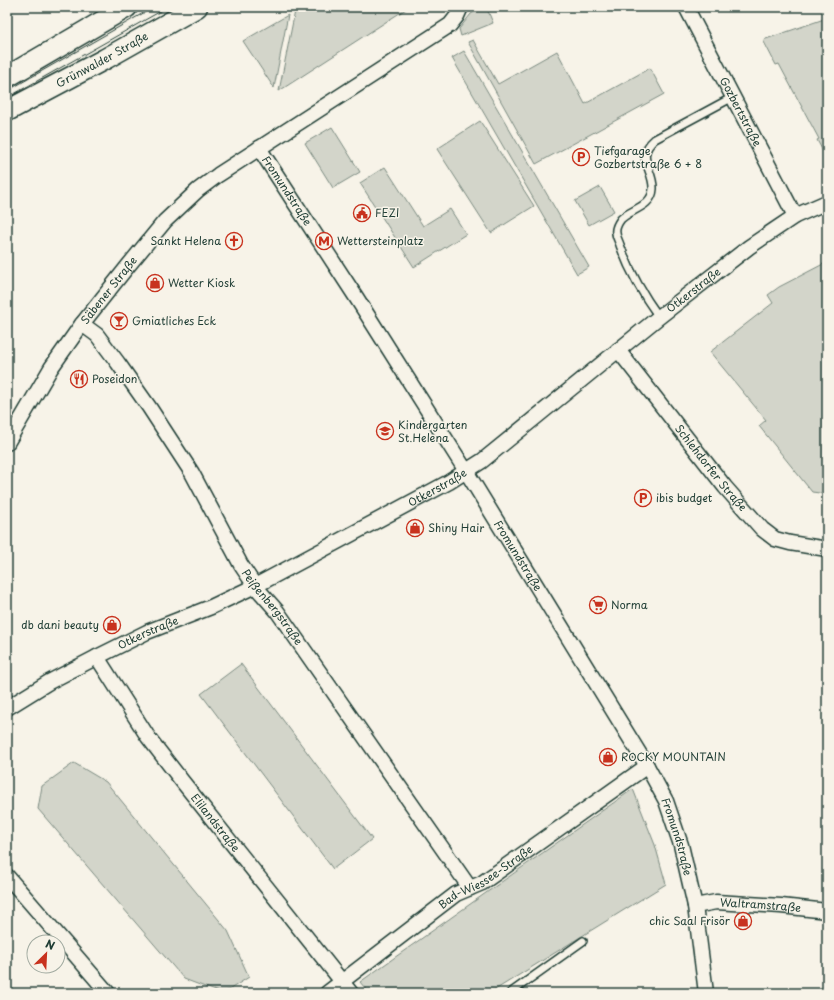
<svg xmlns="http://www.w3.org/2000/svg" width="834" height="1000" viewBox="0 0 834 1000" font-family="'Playpen Sans',sans-serif">
<style>
.green{fill:#d3d5ca;stroke:#79897f}
.lines{fill:none;stroke-linecap:round;stroke-linejoin:round}
.service-casing{stroke:#1f3d34;stroke-width:10}
.minor-casing{stroke:#1f3d34;stroke-width:17}
.secondary-casing{stroke:#1f3d34;stroke-width:23}
.service{stroke:#f7f3e8;stroke-width:7}
.minor{stroke:#f7f3e8;stroke-width:14}
.secondary{stroke:#f7f3e8;stroke-width:20}
.tram{stroke:#1f3d34;stroke-width:1}
.labels{text-anchor:middle;stroke-width:3;stroke-linejoin:round;paint-order:stroke}
.street-label{font-size:11px;fill:#1f3d34;stroke:#f7f3e8}
.poi-label{font-size:11px;fill:#1f3d34;stroke:#f7f3e8;text-anchor:start}
</style>
<rect width="100%" height="100%" fill="#f7f3e8"/>
<filter id="ink" filterUnits="userSpaceOnUse"><feTurbulence type="fractalNoise" baseFrequency=".025" numOctaves="2"/><feDisplacementMap in="SourceGraphic" scale="8" xChannelSelector="R" yChannelSelector="G"/><feConvolveMatrix kernelMatrix="1 2 1 2 8 2 1 2 1" color-interpolation-filters="sRGB"/></filter>
<g filter="url(#ink)">
<!-- green -->
<g class="green">
<polygon points="302,7 409,7 279,91 295,11"/>
<polygon points="478,9 488,11 493,23 461,36 459,29 471,14"/>
<polygon points="288,15 274,88 243,41"/>
<polygon points="827,18 827,154 825,155 817,140 819,139 779,64 776,65 763,40"/>
<polygon points="473,40 498,84 557,51 585,104 650,68 664,94 536,164 468,42"/>
<polygon points="464,51 589,267 577,274 452,58"/>
<polygon points="480,121 534,206 491,233 437,149"/>
<polygon points="332,127 360,172 333,188 305,143"/>
<polygon points="385,167 423,226 450,209 466,234 414,267 360,183"/>
<polygon points="600,187 614,211 589,225 575,201"/>
<polygon points="827,262 827,494 812,492 759,426 766,420 710,352 773,303 768,295 779,287"/>
<polygon points="241,664 372,839 333,869 201,694"/>
<polygon points="74,763 106,782 228,931 249,977 224,993 221,993 184,979 38,809 42,786"/>
<polygon points="633,789 655,845 666,884 490,993 369,993 360,982"/>
</g>
<g class="lines">
<!-- service casing -->
<g class="service-casing">
<g id="service">
<path d="M659,317C643,295 629,270 620,245C619,241 616,237 616,233C615,228 618,223 621,219C631,209 652,207 653,189C654,169 634,157 655,139L733,97"/>
<polyline points="510,993 583,941"/>
</g>
</g>
<!-- minor casing -->
<g class="minor-casing">
<g id="minor">
<path id="s1" d="M686,7L795,216"/>
<path id="s2" d="M259,148L356,297L466,471L647,766L666,801L681,845L695,906L706,993"/>
<path id="s3" d="M82,324L97,335L118,363L149,407L192,473L241,565L255,586L277,611L470,888"/>
<path id="s4" d="M618,350L725,487L762,529L775,539L790,543L827,549"/>
<path id="s5" d="M7,443L51,368L82,324L128,266L165,221L198,190L218,175L450,25L457,16L461,7"/>
<path id="s6" d="M97,657L148,737L182,781L351,993"/>
<path id="s7" d="M7,708L49,682L97,657L147,632L211,607L255,586L449,482L482,461L659,317L749,247L795,216L827,202"/>
<polyline points="7,876 108,993"/>
<path id="s8" d="M695,906L716,902L781,906L827,911"/>
<path id="s9" d="M327,993L456,894L482,883L647,766"/>
</g>
</g>
<!-- secondary casing -->
<g class="secondary-casing">
<g id="secondary">
<polyline points="7,77 127,7"/>
<path id="s10" d="M7,111L105,59L197,7"/>
</g>
</g>
<!-- service -->
<use href="#service" class="service"/>
<!-- minor -->
<use href="#minor" class="minor"/>
<!-- secondary -->
<use href="#secondary" class="secondary"/>
<!-- tram -->
<g class="tram">
<polyline points="7,91 154,7"/>
<polyline points="7,98 168,7"/>
</g>
</g>
</g>
<!-- icons -->
<defs>
<g id="parking-ring" transform="scale(0.9)"><circle r="9.5" fill="#f7f3e8" stroke="#c8321e" stroke-width="1.5"/><path d="M-3.5-5.5H1a3.5 3.5 0 0 1 0 7H-1V5.5H-3.5ZM-1-3.4V-.6H.8a1.4 1.4 0 0 0 0-2.8Z" fill="#c8321e"/></g>
<g id="civic-ring" transform="scale(0.9)"><circle r="9.5" fill="#f7f3e8" stroke="#c8321e" stroke-width="1.5"/><path d="M-.6-6.5H3V-4.5H.6V-3L4-1V1h2V6H-6V1h2V-1L-.6-3ZM-1.2 2.5V6h2.4V2.5Z" fill="#c8321e"/></g>
<g id="church-ring" transform="scale(0.9)"><circle r="9.5" fill="#f7f3e8" stroke="#c8321e" stroke-width="1.5"/><path d="M-1.2-6h2.4v3.5h3.3v2.4h-3.3V6h-2.4V-.1h-3.3v-2.4h3.3Z" fill="#c8321e"/></g>
<g id="metro-ring" transform="scale(0.9)"><circle r="9.5" fill="#f7f3e8" stroke="#c8321e" stroke-width="1.5"/><path d="M-5.5 5V-5H-3L0 0L3-5H5.5V5H3V-.5L0 4L-3-.5V5Z" fill="#c8321e"/></g>
<g id="shop-ring" transform="scale(0.9)"><circle r="9.5" fill="#f7f3e8" stroke="#c8321e" stroke-width="1.5"/><path d="M-5-2.5h2.3a2.7 3.5 0 0 1 5.4 0H5L5.5 6h-11ZM-1.5-2.5h3a1.5 2.3 0 0 0-3 0Z" fill="#c8321e"/></g>
<g id="bar-ring" transform="scale(0.9)"><circle r="9.5" fill="#f7f3e8" stroke="#c8321e" stroke-width="1.5"/><path d="M-6-5H6L.8 .8V4.5H3.5V6h-7V4.5H-.8V.8Z" fill="#c8321e"/></g>
<g id="restaurant-ring" transform="scale(0.9)"><circle r="9.5" fill="#f7f3e8" stroke="#c8321e" stroke-width="1.5"/><path d="M-5-6h1v4h1v-4h1v4h1v-4h1v5L-1.5 .5V6h-2V.5L-5-1ZM5-6V6H3V1.5H1.5Q1.5-4 5-6Z" fill="#c8321e"/></g>
<g id="school-ring" transform="scale(0.9)"><circle r="9.5" fill="#f7f3e8" stroke="#c8321e" stroke-width="1.5"/><path d="M0-5L7-2L0 1L-7-2ZM-4 1L0 2.5L4 1V4Q0 6-4 4Z" fill="#c8321e"/></g>
<g id="supermarket-ring" transform="scale(0.9)"><circle r="9.5" fill="#f7f3e8" stroke="#c8321e" stroke-width="1.5"/><path d="M-6-5.5h2.5l.6 2H6L4.5 2H-2.5L-4.4-4H-6ZM-1.5 3.2a1.3 1.3 0 1 0 .1 0ZM3 3.2a1.3 1.3 0 1 0 .1 0Z" fill="#c8321e"/></g>
</defs>
<g fill-rule="evenodd">
<use href="#parking-ring" x="581" y="157"/>
<use href="#civic-ring" x="362" y="213"/>
<use href="#church-ring" x="234" y="241"/>
<use href="#metro-ring" x="324" y="241"/>
<use href="#shop-ring" x="155" y="283"/>
<use href="#bar-ring" x="119" y="321"/>
<use href="#restaurant-ring" x="79" y="379"/>
<use href="#school-ring" x="385" y="431"/>
<use href="#parking-ring" x="643" y="498"/>
<use href="#shop-ring" x="415" y="528"/>
<use href="#supermarket-ring" x="598" y="605"/>
<use href="#shop-ring" x="112" y="625"/>
<use href="#shop-ring" x="608" y="757"/>
<use href="#shop-ring" x="743" y="921"/>
</g>
<g class="labels">
<!-- street labels -->
<g class="street-label">
<text dy="4" stroke="none"><textPath href="#s10" startOffset="108">Grünwalder Straße</textPath></text>
<text dy="4" stroke="none"><textPath href="#s1" startOffset="118">Gozbertstraße</textPath></text>
<text dy="4" stroke="none"><textPath href="#s2" startOffset="51">Fromundstraße</textPath></text>
<text dy="4" stroke="none"><textPath href="#s5" startOffset="184">Säbener Straße</textPath></text>
<text dy="4" stroke="none"><textPath href="#s7" startOffset="808">Otkerstraße</textPath></text>
<text dy="4" stroke="none"><textPath href="#s4" startOffset="150">Schlehdorfer Straße</textPath></text>
<text dy="4" stroke="none"><textPath href="#s7" startOffset="484">Otkerstraße</textPath></text>
<text dy="4" stroke="none"><textPath href="#s2" startOffset="483">Fromundstraße</textPath></text>
<text dy="4" stroke="none"><textPath href="#s3" startOffset="343">Peißenbergstraße</textPath></text>
<text dy="4" stroke="none"><textPath href="#s7" startOffset="160">Otkerstraße</textPath></text>
<text dy="4" stroke="none"><textPath href="#s6" startOffset="204">Elilandstraße</textPath></text>
<text dy="4" stroke="none"><textPath href="#s2" startOffset="807">Fromundstraße</textPath></text>
<text dy="4" stroke="none"><textPath href="#s9" startOffset="197">Bad-Wiessee-Straße</textPath></text>
<text dy="4" stroke="none"><textPath href="#s8" startOffset="66">Waltramstraße</textPath></text>
</g>
<!-- poi labels -->
<g class="poi-label">
<text x="594" y="155">Tiefgarage<tspan x="594" dy="13">Gozbertstraße 6 + 8</tspan></text>
<text x="375" y="217">FEZI</text>
<text x="221" y="245" text-anchor="end">Sankt Helena</text>
<text x="337" y="245">Wettersteinplatz</text>
<text x="168" y="287">Wetter Kiosk</text>
<text x="132" y="325">Gmiatliches Eck</text>
<text x="92" y="383">Poseidon</text>
<text x="398" y="429">Kindergarten<tspan x="398" dy="13">St.Helena</tspan></text>
<text x="656" y="502">ibis budget</text>
<text x="428" y="532">Shiny Hair</text>
<text x="611" y="609">Norma</text>
<text x="99" y="629" text-anchor="end">db dani beauty</text>
<text x="621" y="761">ROCKY MOUNTAIN</text>
<text x="730" y="925" text-anchor="end">chic Saal Frisör</text>
</g>
</g>
<!-- margin -->
<rect width="834" height="1000" fill="none" stroke="#f7f3e8" stroke-width="24"/>
<rect x="12" y="12" width="810" height="976" fill="none" stroke="#1f3d34" stroke-width="1.5" filter="url(#ink)"/>
<!-- north arrow -->
<g transform="translate(46 954) rotate(24)"><circle r="19" fill="#f7f3e8" stroke="#a1aaa0"/>
<path d="M0-3L7 15L0 10L-7 15Z" fill="#c8321e"/>
<text y="-6" font-size="11" font-weight="bold" text-anchor="middle" fill="#1f3d34">N</text>
</g>
</svg>
